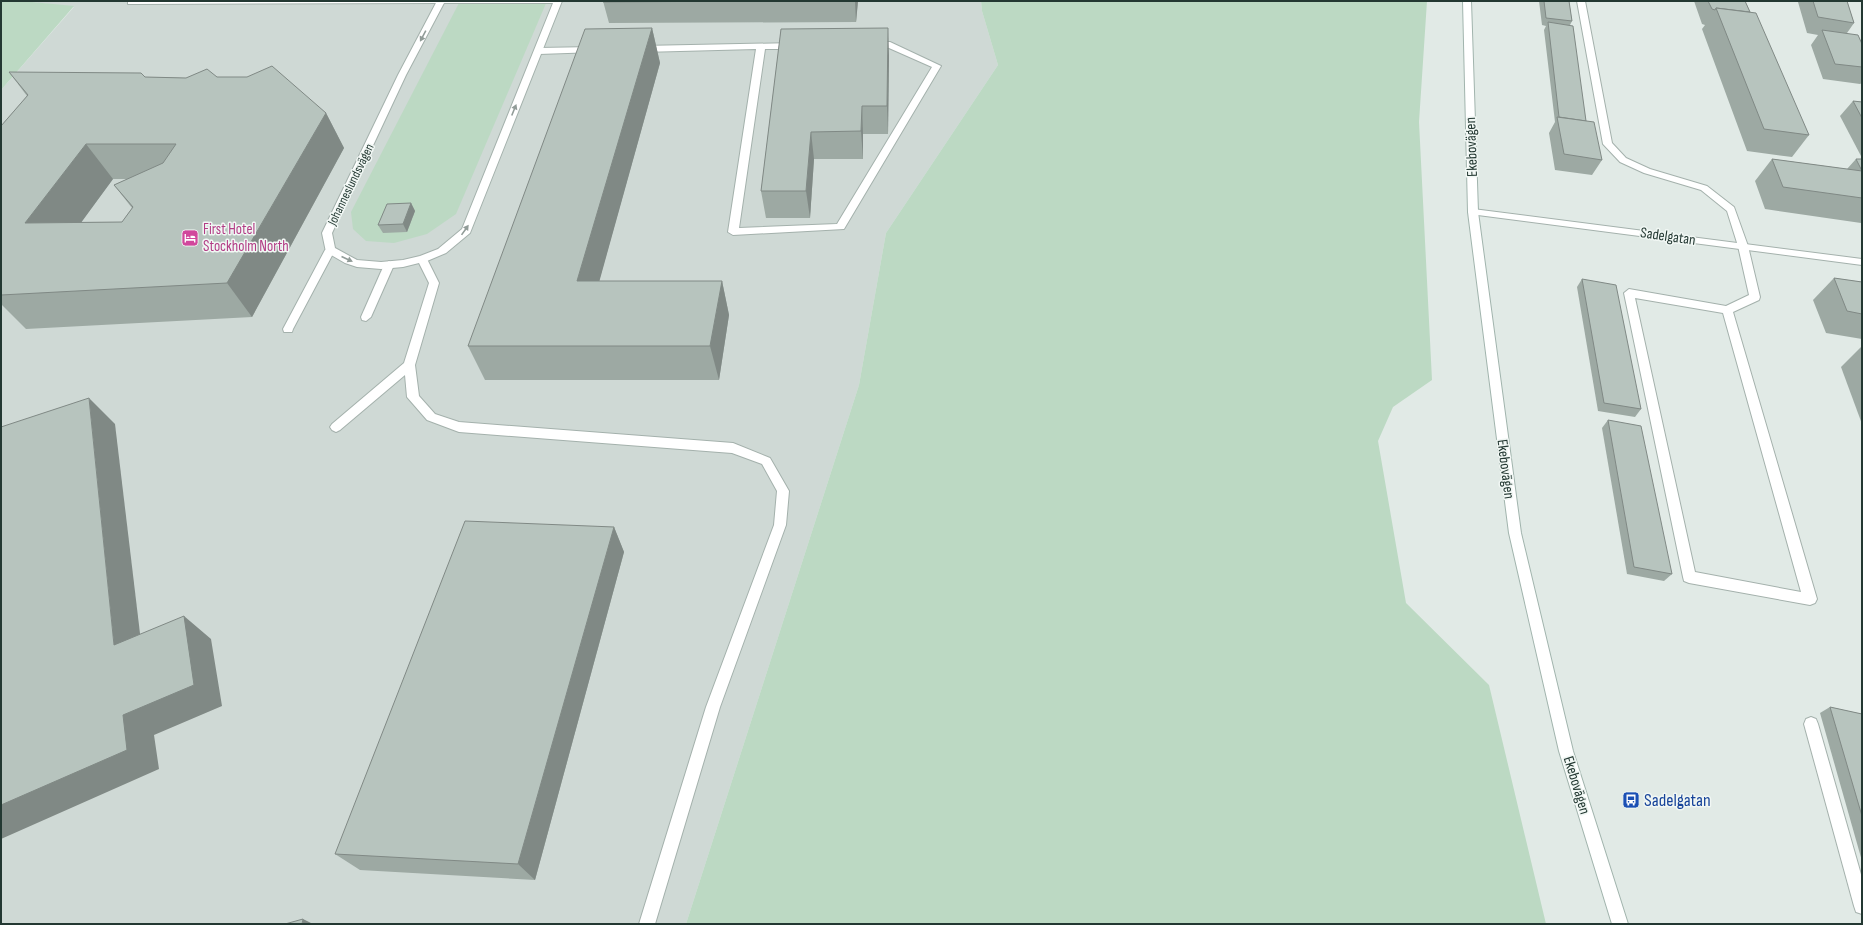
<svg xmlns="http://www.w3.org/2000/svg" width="1863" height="925" viewBox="0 0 1863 925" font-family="'Sofia Sans Condensed',sans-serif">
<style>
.built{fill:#cfd9d5}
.green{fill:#bcd9c3}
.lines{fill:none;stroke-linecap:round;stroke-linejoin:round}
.lane-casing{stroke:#a4b1ac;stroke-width:2}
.street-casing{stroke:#a4b1ac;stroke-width:2}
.secondary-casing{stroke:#a1b4ad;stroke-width:2}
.lane{fill:#fff;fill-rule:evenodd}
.street{fill:#fff;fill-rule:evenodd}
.secondary{fill:#fff;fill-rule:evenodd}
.wall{fill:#9da9a3;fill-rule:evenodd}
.shaded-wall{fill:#808985}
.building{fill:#b7c4be;stroke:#808985;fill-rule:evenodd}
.oneway{fill:#919c98}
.labels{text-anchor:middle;stroke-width:3;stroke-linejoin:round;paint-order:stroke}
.far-street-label{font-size:13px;fill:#233832;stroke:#f1f7f4}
.street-label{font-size:15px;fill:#233832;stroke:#f1f7f4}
.hotel-label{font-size:15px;fill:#b23c85;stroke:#f1f7f4;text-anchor:start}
.near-transit-label{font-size:18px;fill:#164399;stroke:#f1f7f4;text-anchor:start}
</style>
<rect width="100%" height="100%" fill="#e1eae6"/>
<!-- built -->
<polygon class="built" points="22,1 981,1 982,11 998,65 886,233 859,385 686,924 1,924 1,90 74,7"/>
<!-- green -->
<g class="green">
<polygon points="1,1 22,1 74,6 1,90"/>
<polygon points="460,1 547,1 456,214 427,234 394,243 366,241 353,229 351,212"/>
<polygon points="981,1 1427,1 1419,122 1432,380 1393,407 1378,441 1406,603 1489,685 1546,924 686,924 859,385 886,233 998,65 982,11"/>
</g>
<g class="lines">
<!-- lane casing -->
<g class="lane-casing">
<g id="lane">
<polygon points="128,1 445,1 441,3 131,4 128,4"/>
<path d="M1577,1H1585L1612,143L1626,158L1650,169L1707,186L1734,207L1748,246L1760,297L1759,300L1733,312L1817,599L1815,603L1810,605L1689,583L1684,581L1683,577L1624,293L1629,289L1726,306L1749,295L1738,246L1727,211L1701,190L1644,173L1620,162L1603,144ZM1635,298L1723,313L1801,592L1695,572Z"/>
<polygon points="890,42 941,66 844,229 733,235 728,232 756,49 642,52 638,49 642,46 795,43 799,46 795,49 765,49 739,228 837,224 932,67 889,48 872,48 868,45 872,42"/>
<polygon points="593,47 596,48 596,52 539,54 535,51 539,48"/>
<polygon points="330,247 335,250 293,329 292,332 284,332 283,329 325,250"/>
<polygon points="422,256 426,257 439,283 415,365 419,396 435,414 459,422 733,443 770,458 789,491 786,525 720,707 655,924 639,924 706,707 774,525 777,491 762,464 732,453 459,432 427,420 407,397 405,375 340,430 336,432 332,430 330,427 332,424 404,363 429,283 417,259"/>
<polygon points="389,261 394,265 371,317 366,321 362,320 361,317 384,265"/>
<polygon points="1811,717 1816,719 1818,724 1862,878 1862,914 1856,912 1854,906 1804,724 1806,719"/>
</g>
</g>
<!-- street casing -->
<g class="street-casing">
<g id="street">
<path d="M437,1H562L470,233L446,253L427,261L403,267L381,269L357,267L345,263L326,252L322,233L398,75ZM444,3H553L462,229L438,249L420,256L403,260L381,262L357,260L335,248L332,233L406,75Z"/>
<polygon points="1473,209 1862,259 1862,265 1470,214 1468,212 1470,210"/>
</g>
</g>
<!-- secondary casing -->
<g class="secondary-casing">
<polygon id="secondary" points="1463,1 1471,1 1478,212 1521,533 1573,751 1628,924 1612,924 1559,751 1509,533 1468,212"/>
</g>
<!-- lane -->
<use href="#lane" class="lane"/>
<!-- street -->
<use href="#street" class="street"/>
<!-- secondary -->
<use href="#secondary" class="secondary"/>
</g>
<!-- wall -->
<g class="wall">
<polygon points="603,1 858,1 856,22 609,23"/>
<polygon points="1539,1 1569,1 1572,21 1570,25 1586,121 1602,160 1592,175 1555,170 1549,133 1555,122 1544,30 1546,26 1542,25"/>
<polygon points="1694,1 1745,1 1809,135 1792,157 1747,151 1702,29 1705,25 1702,24"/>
<polygon points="1799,1 1847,1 1854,23 1847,33 1862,44 1862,83 1860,84 1823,79 1811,45 1818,35 1807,33 1798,2"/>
<polygon points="652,28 660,63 599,281 722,281 729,315 719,380 485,380 468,346"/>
<polygon points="781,29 889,55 888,134 863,134 863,159 814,159 810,218 766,218 761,191"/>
<path d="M9,72L145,77L186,78L217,77L326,113L344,148L252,317L26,329L1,304V126L27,96ZM113,179H127L114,185L132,208L122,222H81Z"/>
<polygon points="1853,101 1862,102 1862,156 1861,156 1840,116"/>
<polygon points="1772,159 1847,169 1856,159 1862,159 1862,222 1861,223 1765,209 1755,181"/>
<polygon points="411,203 415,211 407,232 383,233 378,225"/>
<polygon points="1834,278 1862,282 1862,339 1826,333 1813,300"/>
<polygon points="1582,279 1641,409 1635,417 1598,411 1577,287"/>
<polygon points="1862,346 1862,424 1841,367"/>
<polygon points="1608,420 1672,574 1664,581 1627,574 1602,428"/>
<polygon points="614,527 624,552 535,880 360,870 335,854"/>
<polygon points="1830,707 1862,714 1862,861 1820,713"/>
</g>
<!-- shaded-wall -->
<g class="shaded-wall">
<polygon points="855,1 858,1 856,22"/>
<polygon points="652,28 660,63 590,315 577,281"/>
<polygon points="888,28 889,55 888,134 887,106"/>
<polygon points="862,106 863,134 863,159 861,131"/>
<polygon points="326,113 344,148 252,317 227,283"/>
<polygon points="811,132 814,159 810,218 806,191"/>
<polygon points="86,144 113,179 56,257 25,223"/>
<polygon points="411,203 415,211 407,232 403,224"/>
<polygon points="722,281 729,315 719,380 710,346"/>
<polygon points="89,398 115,424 144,667 114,645"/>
<polygon points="614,527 624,552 535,880 518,864"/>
<polygon points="184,616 211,639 222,706 154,735 159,769 1,839 1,805 123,715"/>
<polygon points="303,919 313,924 302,924"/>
</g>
<!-- building -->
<g class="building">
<polygon points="603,1 750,1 603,2"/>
<polygon points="1544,1 1569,1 1572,21 1546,18"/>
<polygon points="1708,1 1745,1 1750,12 1716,8 1715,10 1712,9"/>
<polygon points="1813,1 1847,1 1854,23 1818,17"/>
<polygon points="1716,8 1756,13 1809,135 1764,129"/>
<polygon points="1548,22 1573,26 1586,121 1559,117"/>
<polygon points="652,28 577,281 722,281 710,346 468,346 585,29"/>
<polygon points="888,28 887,106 862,106 861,131 811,132 806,191 761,191 781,29"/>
<polygon points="1822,30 1858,35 1862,44 1862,67 1835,64"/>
<path d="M272,66L326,113L227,283L1,295V126L28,95L9,72L141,73L145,77L186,78L207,69L217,77H247ZM86,144H176L163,163L114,185L133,207L122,222L25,223Z"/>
<polygon points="1853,101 1862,102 1862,118"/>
<polygon points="1557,117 1594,122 1602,160 1564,154"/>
<polygon points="1772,159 1862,171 1856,159 1862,159 1862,198 1783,187"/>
<polygon points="411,203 403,224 378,225 387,204"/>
<polygon points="1834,278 1862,282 1862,314 1847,311"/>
<polygon points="1582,279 1616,285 1641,409 1604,403"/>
<polygon points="89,398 114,645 184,616 194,685 123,715 127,750 1,805 1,427"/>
<polygon points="1608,420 1641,426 1672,574 1634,567"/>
<polygon points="465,521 614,527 518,864 335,854"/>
<polygon points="1830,707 1862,714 1862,816"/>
<polygon points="303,919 302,924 285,924"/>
</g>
<!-- one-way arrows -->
<defs><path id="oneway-solid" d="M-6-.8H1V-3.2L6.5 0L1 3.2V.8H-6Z"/></defs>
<g class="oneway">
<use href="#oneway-solid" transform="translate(423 36) rotate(118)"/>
<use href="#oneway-solid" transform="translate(514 110) rotate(-68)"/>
<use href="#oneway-solid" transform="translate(465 230) rotate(-55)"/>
<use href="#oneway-solid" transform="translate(347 259) rotate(24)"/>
</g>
<!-- icons -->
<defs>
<g id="hotel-square" transform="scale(0.9)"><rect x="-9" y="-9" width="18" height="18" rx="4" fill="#d1479c" stroke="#f1f7f4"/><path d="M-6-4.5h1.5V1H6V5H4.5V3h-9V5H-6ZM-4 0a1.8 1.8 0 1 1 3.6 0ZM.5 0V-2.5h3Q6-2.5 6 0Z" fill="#fff"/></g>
<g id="bus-square" transform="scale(0.9)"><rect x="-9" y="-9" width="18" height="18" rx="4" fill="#1a4fb4" stroke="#f1f7f4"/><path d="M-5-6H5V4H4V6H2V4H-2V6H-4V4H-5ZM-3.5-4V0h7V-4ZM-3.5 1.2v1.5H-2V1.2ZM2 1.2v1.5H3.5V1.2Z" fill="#fff"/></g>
</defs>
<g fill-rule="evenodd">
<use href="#hotel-square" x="190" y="238"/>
<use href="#bus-square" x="1631" y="800"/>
</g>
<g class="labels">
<!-- far-street labels -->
<g class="far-street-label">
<text transform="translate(350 184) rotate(-64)" y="5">Johanneslundsvägen</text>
</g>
<!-- street labels -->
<g class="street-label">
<text transform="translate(1471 147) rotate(-92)" y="5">Ekebovägen</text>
<text transform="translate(1668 236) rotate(8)" y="5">Sadelgatan</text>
<text transform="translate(1506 469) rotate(83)" y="5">Ekebovägen</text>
<text transform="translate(1577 785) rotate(73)" y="5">Ekebovägen</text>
</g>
<!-- hotel labels -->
<g class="hotel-label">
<text x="203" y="234">First Hotel<tspan x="203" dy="17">Stockholm North</tspan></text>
</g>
<!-- near-transit labels -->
<g class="near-transit-label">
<text x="1644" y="806">Sadelgatan</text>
</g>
</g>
<!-- border -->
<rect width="1863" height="925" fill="none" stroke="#233832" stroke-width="4"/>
</svg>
